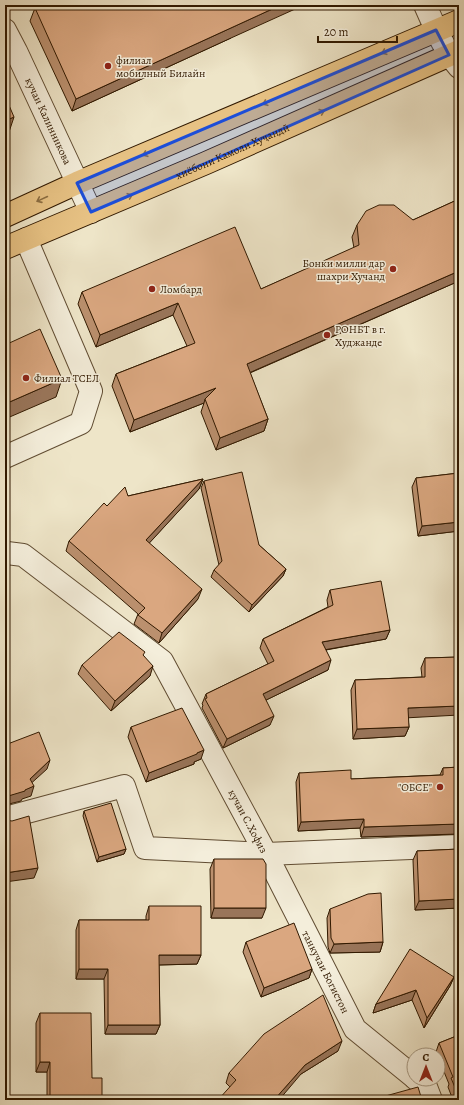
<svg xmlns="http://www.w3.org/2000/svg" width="464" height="1105" viewBox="0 0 464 1105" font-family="Alegreya,serif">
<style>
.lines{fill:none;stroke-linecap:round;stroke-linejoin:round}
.minor-casing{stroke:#604c32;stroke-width:24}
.major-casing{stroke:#311900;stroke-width:24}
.minor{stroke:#f4eedb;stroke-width:22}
.major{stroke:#e7c284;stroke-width:22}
.wall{fill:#bb906e;stroke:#311900}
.shaded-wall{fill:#99755a;stroke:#311900}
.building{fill:#daa780;stroke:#311900}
.oneway{stroke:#8c6e42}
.marked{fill:#1d4ed8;fill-opacity:0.2;stroke:#1d4ed8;stroke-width:3;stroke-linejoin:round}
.poi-dot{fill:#8f2418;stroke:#f4eedb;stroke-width:1.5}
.labels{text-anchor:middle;stroke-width:3;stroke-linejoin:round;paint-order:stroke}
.poi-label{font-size:11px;fill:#311900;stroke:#f4eedb;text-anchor:start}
.street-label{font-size:11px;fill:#311900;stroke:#f4eedb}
</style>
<rect width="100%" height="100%" fill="#eee5c8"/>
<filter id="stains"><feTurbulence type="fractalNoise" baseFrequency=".005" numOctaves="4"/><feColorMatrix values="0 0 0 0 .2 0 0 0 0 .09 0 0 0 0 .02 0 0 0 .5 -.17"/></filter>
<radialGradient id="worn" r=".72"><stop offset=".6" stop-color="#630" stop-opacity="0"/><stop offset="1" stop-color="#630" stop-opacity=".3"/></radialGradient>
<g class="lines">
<!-- minor casing -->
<g class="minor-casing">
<g id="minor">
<path d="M425,5C435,27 443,48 459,67"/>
<path id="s1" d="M5,30L16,51L91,212"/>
<polyline points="5,457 81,423 91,391 26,239"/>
<path id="s2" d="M5,554L7,553L23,555L162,661L266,854L459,846"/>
<path id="s3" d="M5,818L124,786L145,848L266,854L355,1029L414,1077"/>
<polyline points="416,1079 426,1087 431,1100"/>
</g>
</g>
<!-- major casing -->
<g class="major-casing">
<g id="major">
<polyline points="5,216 77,183 459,21"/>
<path id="s4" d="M5,248L206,163L459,51"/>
</g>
</g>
<!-- minor -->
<use href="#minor" class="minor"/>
<!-- major -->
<use href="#major" class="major"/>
</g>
<!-- wall -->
<g class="wall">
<polygon points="35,8 231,38 72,111 30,21"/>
<polygon points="459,199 459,281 250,373 268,419 264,431 216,450 201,412 204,403 130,432 112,386 116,374 187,346 173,315 96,347 78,304 82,292 261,289 354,248 352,237 357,225 413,220"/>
<polygon points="459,473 459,531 418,536 412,487 416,478"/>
<polygon points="203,479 199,489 149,543 198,599 159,643 134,624 138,614 66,551 69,541 107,506 128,496"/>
<polygon points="204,481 259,545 286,569 283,576 249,612 211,577 214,570 219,565 201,488"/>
<polygon points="330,590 390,630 386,639 326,650 328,670 266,700 270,725 223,748 202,708 203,705 202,704 206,694 268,664 260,648 263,639 328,607 327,600"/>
<polygon points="144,656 150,676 111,711 78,674 82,665"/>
<polygon points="459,657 408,718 409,727 405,736 353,739 351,690 355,680 422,677 421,668 425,658"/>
<polygon points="131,727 201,759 194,762 194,764 146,782 128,737"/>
<polygon points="459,767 459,834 361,837 360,828 298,831 296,782 299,773 351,779 440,775 443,768"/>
<polygon points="84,811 126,849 124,854 97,862 83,816"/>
<polygon points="459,849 459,908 415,910 413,860 417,851"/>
<polygon points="214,859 262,918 211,918 210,869"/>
<polygon points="149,906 201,955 197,964 159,965 160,1025 156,1034 105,1034 104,979 76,979 76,930 79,920 146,920 146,916"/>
<polygon points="330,909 383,942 380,952 330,953 328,947 327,918"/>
<polygon points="246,942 312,969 309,978 261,997 243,952"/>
<polygon points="454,977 450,986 424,1028 412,1000 373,1013 376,1004"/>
<polygon points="40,1013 92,1078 102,1100 47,1100 47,1072 36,1072 36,1023"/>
<polygon points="459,1035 459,1100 453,1100 448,1087 449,1084 438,1057 438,1055 437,1055 436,1052 439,1043"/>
<polygon points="338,1051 301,1074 230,1087 226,1083 229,1073"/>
</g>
<!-- shaded-wall -->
<g class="shaded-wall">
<polygon points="281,5 304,5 231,38 72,111 76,99"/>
<polygon points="14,117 8,135 5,136 5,121"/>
<polygon points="459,271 459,281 242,376 247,364"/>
<polygon points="178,303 173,315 96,347 100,335"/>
<polygon points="62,379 56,397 5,419 5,404"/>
<polygon points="216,388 205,399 204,403 130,432 134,420"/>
<polygon points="268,419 264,431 216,450 220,438"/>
<polygon points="203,479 199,489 143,550 146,540"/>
<polygon points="459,522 459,531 418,536 422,526"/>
<polygon points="286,569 283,576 249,612 252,605"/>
<polygon points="202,589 198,599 159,643 162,633"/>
<polygon points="390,630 386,639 318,651 322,642"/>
<polygon points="331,660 328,670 260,703 263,694"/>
<polygon points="153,666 150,676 111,711 115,701"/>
<polygon points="459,706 459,715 404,718 408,708"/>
<polygon points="274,716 270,725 223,748 227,739"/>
<polygon points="409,727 405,736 353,739 357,729"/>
<polygon points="204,750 201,759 194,762 194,764 146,782 149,773"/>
<polygon points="50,760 47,769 26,788 30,779"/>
<polygon points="34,786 31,796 22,799 21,801 5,805 5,797"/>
<polygon points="364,819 360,828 298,831 301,822"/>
<polygon points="459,824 458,834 361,837 364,827"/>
<polygon points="126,849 124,854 97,862 99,857"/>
<polygon points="38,868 34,878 5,882 5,873"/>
<polygon points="459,899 459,908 415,910 419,901"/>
<polygon points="214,908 266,908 262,918 211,918"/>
<polygon points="383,942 380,952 330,953 334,944"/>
<polygon points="159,955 201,955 197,964 156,965"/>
<polygon points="79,969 108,969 104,979 76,979"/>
<polygon points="312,969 309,978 261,997 264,988"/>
<polygon points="454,977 450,986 424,1028 427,1018"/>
<polygon points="416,990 412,1000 373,1013 376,1004"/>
<polygon points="108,1025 160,1025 156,1034 105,1034"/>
<polygon points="342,1041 338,1051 301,1074 279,1100 274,1100 305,1065"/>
<polygon points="40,1062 50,1062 47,1072 36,1072"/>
</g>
<!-- building -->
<g class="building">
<polygon points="41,5 281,5 76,99 35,8"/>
<polygon points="5,96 14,117 5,121"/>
<polygon points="459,199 459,271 247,364 268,419 220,438 205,399 216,388 134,420 116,374 195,343 178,303 100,335 82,292 235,227 261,289 359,245 357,225 366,211 379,205 394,205 413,220"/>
<polygon points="40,329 62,379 5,404 5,345"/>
<polygon points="242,472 259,545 286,569 252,605 214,570 222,561 204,481"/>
<polygon points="459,473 459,522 422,526 416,478"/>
<polygon points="203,479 146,540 202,589 162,633 138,615 145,608 69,541 104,503 107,506 125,487 128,496"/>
<polygon points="381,581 390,630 322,642 331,660 263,694 274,716 227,739 205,699 207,698 206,694 274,661 263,639 333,605 330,590"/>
<polygon points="119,632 145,652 143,655 153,666 115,701 82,665"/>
<polygon points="459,657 459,706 408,708 409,727 357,729 355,680 425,677 425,658"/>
<polygon points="182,708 204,750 197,753 197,754 149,773 131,727"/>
<polygon points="39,732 50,760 30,779 34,786 25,790 25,791 5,797 5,745"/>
<polygon points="459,767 459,824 364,827 364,819 301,822 299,773 351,770 351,779 443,775 443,768"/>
<polygon points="111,803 126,849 99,857 84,811"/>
<polygon points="29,816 38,868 5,873 5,820 12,821"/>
<polygon points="459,849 459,899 419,901 417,851"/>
<polygon points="214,859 263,859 266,864 266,908 214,908"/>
<polygon points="381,893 383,942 334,944 331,938 330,909 368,894"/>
<polygon points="149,906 201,906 201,955 159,955 160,1025 108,1025 108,969 79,969 79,920 149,920"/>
<polygon points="294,923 312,969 264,988 246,942"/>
<polygon points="410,949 454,977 427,1018 416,990 376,1004"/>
<polygon points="323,995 342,1041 305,1065 274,1100 218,1100 236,1080 229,1073 264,1034"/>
<polygon points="40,1013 91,1013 92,1078 102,1078 102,1100 50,1100 50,1062 40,1062"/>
<polygon points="459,1035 459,1097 451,1078 453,1077 439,1043"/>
<polygon points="418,1087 422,1100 371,1100"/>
</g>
<!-- one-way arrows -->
<defs><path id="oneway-shaft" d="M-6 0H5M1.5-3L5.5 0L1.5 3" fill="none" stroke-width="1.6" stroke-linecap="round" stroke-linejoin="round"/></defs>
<g class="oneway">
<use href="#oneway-shaft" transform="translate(387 51) rotate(157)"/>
<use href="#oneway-shaft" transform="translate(268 102) rotate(157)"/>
<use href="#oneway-shaft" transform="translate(319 113) rotate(-24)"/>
<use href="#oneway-shaft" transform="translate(148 153) rotate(157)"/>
<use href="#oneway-shaft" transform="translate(127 197) rotate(-23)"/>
<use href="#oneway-shaft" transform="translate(42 199) rotate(155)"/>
</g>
<!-- marked area -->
<path class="marked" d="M436,30L449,55L206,163L91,212L77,183Z"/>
<!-- markers -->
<g class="poi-dot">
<circle cx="108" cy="66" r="4"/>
<circle cx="393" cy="269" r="4"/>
<circle cx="152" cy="289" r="4"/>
<circle cx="327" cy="335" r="4"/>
<circle cx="26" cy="378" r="4"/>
<circle cx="440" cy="787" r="4"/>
</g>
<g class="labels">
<!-- poi labels -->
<g class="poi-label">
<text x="116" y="64">филиал<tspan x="116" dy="13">мобилный Билайн</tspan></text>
<text x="385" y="267" text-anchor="end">Бонки милли дар<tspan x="385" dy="13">шахри Хучанд</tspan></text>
<text x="160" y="293">Ломбард</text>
<text x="335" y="333">РОНБТ в г.<tspan x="335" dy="13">Худжанде</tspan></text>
<text x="34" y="382">Филиал ТСЕЛ</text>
<text x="432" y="791" text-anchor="end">"ОБСЕ"</text>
</g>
<!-- street labels -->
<g class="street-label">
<text dy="4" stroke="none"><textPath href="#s1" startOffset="101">кучаи Калинникова</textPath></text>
<text dy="4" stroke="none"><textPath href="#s4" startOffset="247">хиёбони Камоли Хуҷандӣ</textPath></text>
<text dy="4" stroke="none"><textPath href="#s2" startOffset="375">кучаи С.Хофиз</textPath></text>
<text dy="4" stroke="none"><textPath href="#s3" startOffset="442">танкучаи Богистон</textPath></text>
</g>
</g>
<!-- margin -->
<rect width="464" height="1105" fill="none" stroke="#eee5c8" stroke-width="20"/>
<rect x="6" y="6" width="452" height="1093" fill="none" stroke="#311900" stroke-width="2"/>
<rect x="10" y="10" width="444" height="1085" fill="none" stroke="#311900"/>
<!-- north arrow -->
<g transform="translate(426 1067)"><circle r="19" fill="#f4eedb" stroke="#a69983"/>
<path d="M0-3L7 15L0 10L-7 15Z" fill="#8f2418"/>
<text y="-6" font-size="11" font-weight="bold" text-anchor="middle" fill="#311900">С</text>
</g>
<!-- scale -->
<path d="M318 36v6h79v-6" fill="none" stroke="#311900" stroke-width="2"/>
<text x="324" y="36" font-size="12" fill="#311900" stroke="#f4eedb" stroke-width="3" paint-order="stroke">20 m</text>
<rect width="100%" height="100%" filter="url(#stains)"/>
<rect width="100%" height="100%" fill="url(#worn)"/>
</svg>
